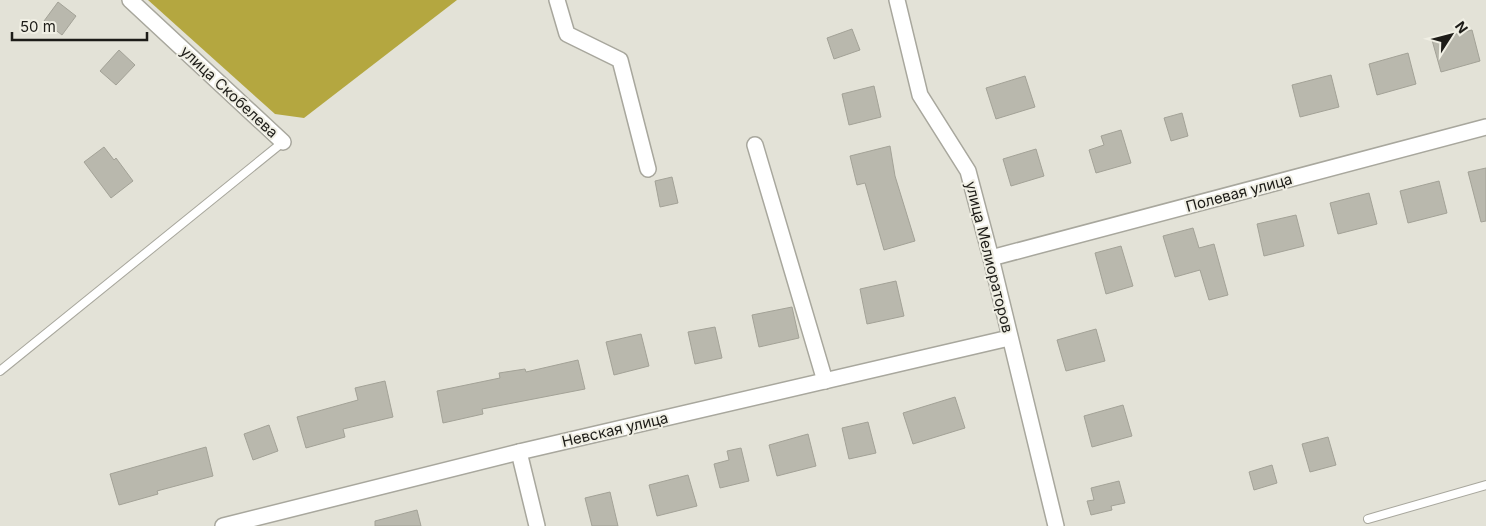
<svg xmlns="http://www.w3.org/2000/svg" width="1486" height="526" viewBox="0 0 1486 526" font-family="Inter,sans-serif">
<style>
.forest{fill:#b4a740}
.building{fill:#b9b8ad;stroke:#a3a297}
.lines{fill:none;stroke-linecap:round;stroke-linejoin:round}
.lane-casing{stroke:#a8a79d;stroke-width:10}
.street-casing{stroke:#a8a79d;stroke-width:18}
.lane{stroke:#fff;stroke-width:8}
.street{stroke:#fff;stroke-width:15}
.labels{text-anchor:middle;stroke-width:4;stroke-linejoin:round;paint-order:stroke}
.street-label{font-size:15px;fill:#1d1c18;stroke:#f0efe4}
</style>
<rect width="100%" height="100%" fill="#e3e2d7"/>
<!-- forest -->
<polygon class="forest" points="148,0 457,0 304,118 275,114"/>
<!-- building -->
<g class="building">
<polygon points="58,2 76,16 62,35 44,21"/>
<polygon points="852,29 860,50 834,59 827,38"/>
<polygon points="1472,30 1480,61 1441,72 1432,40"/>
<polygon points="119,50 135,65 116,85 100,71"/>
<polygon points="1408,53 1416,84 1377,95 1369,64"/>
<polygon points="1331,75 1339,107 1300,117 1292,85"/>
<polygon points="1025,76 1035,107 996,119 986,88"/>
<polygon points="874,86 881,117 849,125 842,94"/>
<polygon points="1182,113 1188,136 1171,141 1164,118"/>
<polygon points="1121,130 1131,163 1096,173 1089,150 1104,145 1101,136"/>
<polygon points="890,146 895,176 915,241 884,250 865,183 857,185 850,156"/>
<polygon points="104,147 114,160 116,158 133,181 111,198 84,162"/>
<polygon points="1036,149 1044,176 1011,186 1003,159"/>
<polygon points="1486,168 1486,221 1481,222 1468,172"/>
<polygon points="672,177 678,203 660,207 655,181"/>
<polygon points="1439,181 1447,213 1408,223 1400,191"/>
<polygon points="1369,193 1377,224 1338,234 1330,203"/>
<polygon points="1296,215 1304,246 1264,256 1257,224"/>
<polygon points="1193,228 1199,248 1214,244 1228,295 1209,300 1200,270 1175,277 1163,236"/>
<polygon points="1121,246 1133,286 1106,294 1095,253"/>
<polygon points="896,281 904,316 867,324 860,289"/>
<polygon points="792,307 799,338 759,347 752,315"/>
<polygon points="715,327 722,358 695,364 688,332"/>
<polygon points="1096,329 1105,361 1066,371 1057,340"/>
<polygon points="641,334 649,366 614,375 606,342"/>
<polygon points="578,360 585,389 482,409 483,414 443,423 437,391 500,378 499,373 525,369 526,372"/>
<polygon points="385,381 393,417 343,429 345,437 306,448 297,417 358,400 355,388"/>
<polygon points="955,397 965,428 913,444 903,413"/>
<polygon points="1123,405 1132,436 1092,447 1084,416"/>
<polygon points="868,422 876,453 849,459 842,428"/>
<polygon points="269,425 278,451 253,460 244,434"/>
<polygon points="808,434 816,466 777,476 769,445"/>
<polygon points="1328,437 1336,465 1310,472 1302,444"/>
<polygon points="206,447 213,476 157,491 158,494 119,505 110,474"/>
<polygon points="741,448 749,481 720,488 714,464 729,460 727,451"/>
<polygon points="1272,465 1277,483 1254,490 1249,472"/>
<polygon points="688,475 697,506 657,516 649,485"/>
<polygon points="1119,481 1125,503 1111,506 1112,510 1091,515 1087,501 1094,500 1091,488"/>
<polygon points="610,492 618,526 592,526 585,498"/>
<polygon points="417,510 421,526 375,526 375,521"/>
</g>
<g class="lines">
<!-- lane casing -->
<g class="lane-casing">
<g id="lane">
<polyline points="0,371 283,142"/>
<polyline points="1368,519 1486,485"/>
</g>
</g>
<!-- street casing -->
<g class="street-casing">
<g id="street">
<polyline points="130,0 283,142"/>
<polyline points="557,0 567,34 620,60 648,169"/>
<polyline points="897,0 920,95 968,171 991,258 1056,526"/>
<polyline points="755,145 825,381"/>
<polyline points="991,258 1486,127"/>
<polyline points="519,452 537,526"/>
<polyline points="223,526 519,452 1009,338"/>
</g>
</g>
<!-- lane -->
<use href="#lane" class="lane"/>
<!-- street -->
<use href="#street" class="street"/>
</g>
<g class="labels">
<!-- street labels -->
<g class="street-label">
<text transform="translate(229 92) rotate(43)" y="5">улица Скобелева</text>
<text transform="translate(1239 193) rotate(-15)" y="5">Полевая улица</text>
<text transform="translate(989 257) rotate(76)" y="5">улица Мелиораторов</text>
<text transform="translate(615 430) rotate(-13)" y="5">Невская улица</text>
</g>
</g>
<!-- north arrow -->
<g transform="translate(1451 35) rotate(54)" stroke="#f0efe4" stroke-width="4" paint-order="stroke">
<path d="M0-4L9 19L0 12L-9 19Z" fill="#1d1c18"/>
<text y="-8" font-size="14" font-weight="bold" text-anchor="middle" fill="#1d1c18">N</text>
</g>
<!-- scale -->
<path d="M12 32v8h135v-8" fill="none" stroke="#1d1c18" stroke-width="2.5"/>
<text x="20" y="32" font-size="15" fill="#1d1c18" stroke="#f0efe4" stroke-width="4" paint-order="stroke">50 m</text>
</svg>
